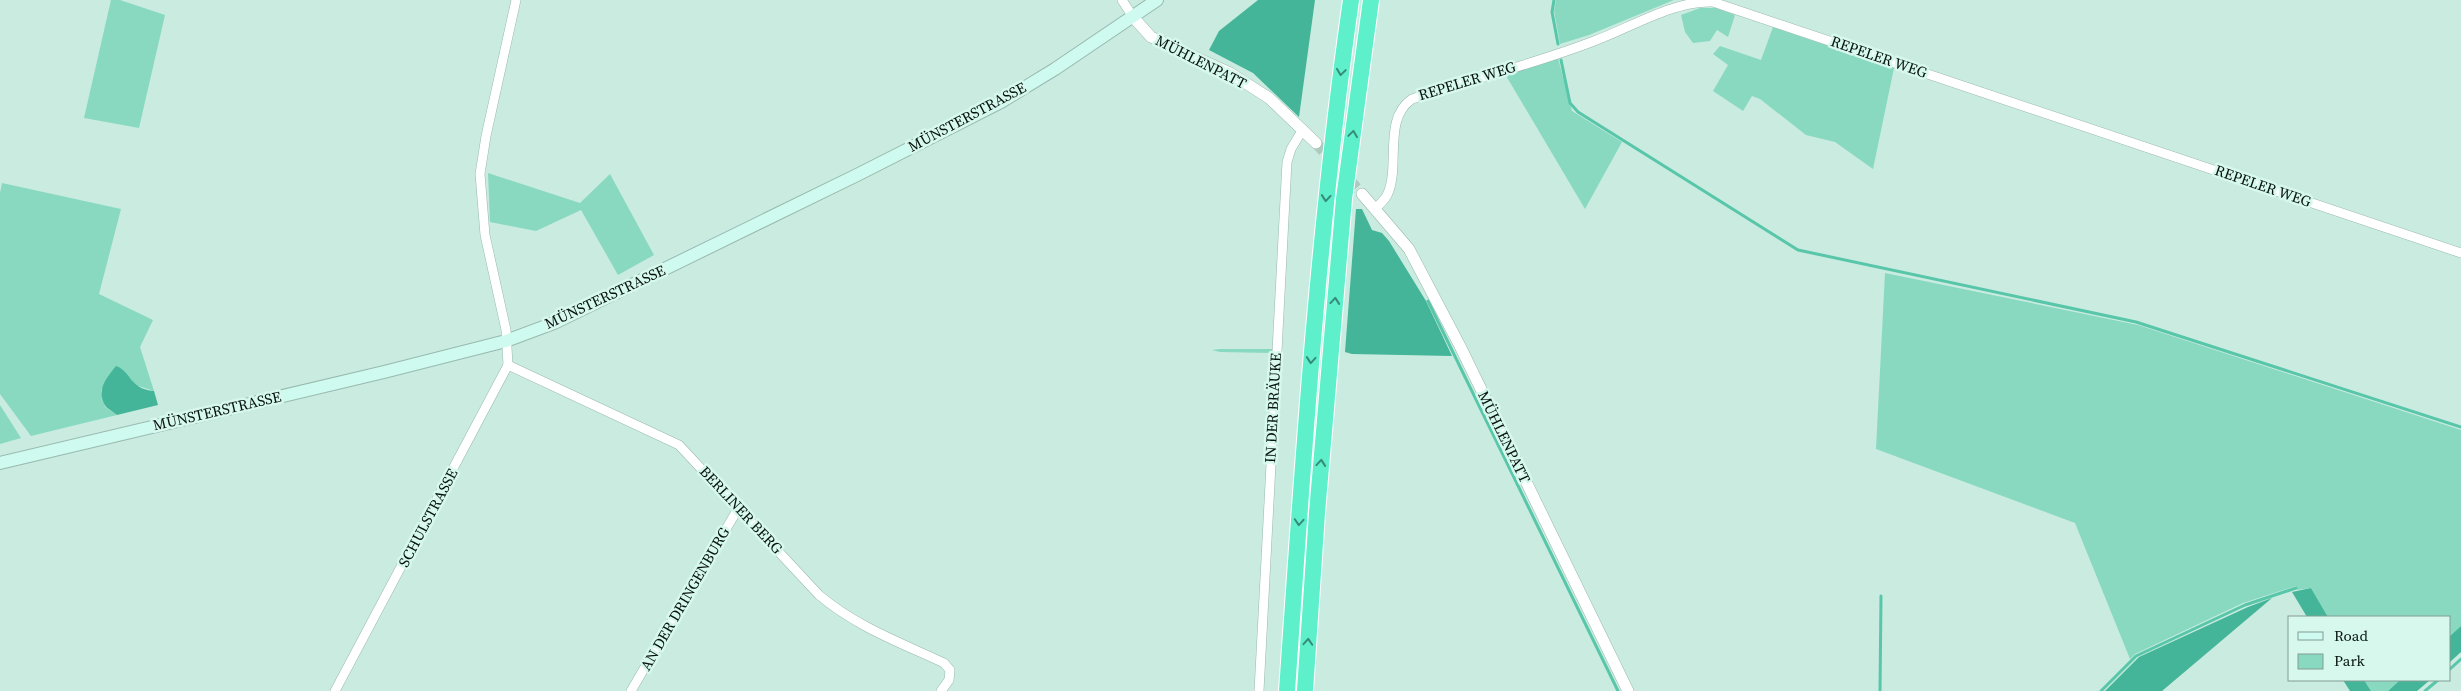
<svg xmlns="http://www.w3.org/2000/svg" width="2461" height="691" viewBox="0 0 2461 691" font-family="'Source Serif 4',serif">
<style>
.green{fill:#89d9c1}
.forest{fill:#44b599}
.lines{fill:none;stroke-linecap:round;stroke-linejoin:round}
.stream{stroke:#57c6a9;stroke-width:3}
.tertiary-tunnel{stroke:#adcac1;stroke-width:11;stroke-dasharray:11 5.5;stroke-linecap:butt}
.minor-casing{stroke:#99b9ae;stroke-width:10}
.tertiary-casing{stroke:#99b9ae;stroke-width:12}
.secondary-casing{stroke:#99b9ae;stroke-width:14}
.motorway-casing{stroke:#fff;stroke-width:18}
.minor{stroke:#fff;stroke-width:9}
.tertiary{stroke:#fff;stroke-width:11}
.secondary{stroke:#cefaef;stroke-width:12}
.motorway{stroke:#5df0cb;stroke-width:16}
.oneway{stroke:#368c76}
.labels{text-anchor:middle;stroke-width:5;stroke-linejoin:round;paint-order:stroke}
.street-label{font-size:15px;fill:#06120f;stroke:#d7f8ed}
</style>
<rect width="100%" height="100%" fill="#caebe0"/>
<!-- green -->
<g class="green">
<polygon points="111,0 120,0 165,15 139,128 84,118"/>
<polygon points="1556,0 1674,0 1589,35 1560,44 1554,11"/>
<polygon points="1700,8 1716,8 1735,15 1728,37 1717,30 1710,41 1693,43 1685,32 1681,15"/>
<polygon points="1773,27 1894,68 1873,169 1835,142 1806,135 1760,99 1752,96 1743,111 1713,91 1728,65 1713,54 1720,46 1761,60"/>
<polygon points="1558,58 1572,111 1622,142 1585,209 1505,74"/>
<polygon points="488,173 580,203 610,174 654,255 618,275 581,210 536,231 490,222"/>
<polygon points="2,183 121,209 99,294 153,320 140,347 154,391 135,385 121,369 101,390 105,407 117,415 31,436 0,394 0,193"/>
<polygon points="1885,273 2138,325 2461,430 2461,626 2450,636 2450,617 2328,617 2311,588 2297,590 2296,586 2243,603 2135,654 2130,659 2075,523 1876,449"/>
<polygon points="1220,349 1272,349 1272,353 1220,352 1212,350"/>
<polygon points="0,405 21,438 0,444"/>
<polygon points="2364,680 2400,680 2388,691 2371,691"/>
</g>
<!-- forest -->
<g class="forest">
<polygon points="1258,0 1315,0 1299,117 1253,73 1209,50 1219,31"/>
<polygon points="1356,209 1362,209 1372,230 1382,233 1389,241 1426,301 1452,356 1352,354 1345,352"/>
<path d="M116,366C131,371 129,389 154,391L158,405L117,415L106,407C96,390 105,380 116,366Z"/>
<polygon points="2311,588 2328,617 2307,617 2292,592"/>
<polygon points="2272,598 2162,691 2105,691 2139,657 2248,607"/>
<polygon points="2461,626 2461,652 2450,662 2450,636"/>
<polygon points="2343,680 2364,680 2371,691 2350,691"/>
<polygon points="2400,680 2430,680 2417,691 2388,691"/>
</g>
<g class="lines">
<!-- stream -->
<g class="stream">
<polyline points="1554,0 1552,12 1558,44"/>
<polyline points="1561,60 1570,103 1578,112 1798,250 2136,322 2461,427"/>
<polyline points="1428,301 1618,691"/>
<polyline points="2450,669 2461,659"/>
<polyline points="1880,691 1881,596"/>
<polyline points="2101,691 2136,656 2245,605 2296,588"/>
<polyline points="2425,691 2438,680"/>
</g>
<!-- tertiary-tunnel -->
<polyline class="tertiary-tunnel" points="1316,143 1362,194"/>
<!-- minor casing -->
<g class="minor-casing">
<g id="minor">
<polyline points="1122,0 1133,17"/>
<path d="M1376,208C1380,204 1386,199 1388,193C1400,165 1383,118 1412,99C1472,79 1535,64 1594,41C1630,28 1674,0 1713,2L2461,253"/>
<path d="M508,365L679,445L819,595C857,627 899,642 944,663L950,670L949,680L941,691"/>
<polyline points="335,691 508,365 506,330 485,235 480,174 486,136 516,0"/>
<polyline points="631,691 739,507"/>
<polyline points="1259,691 1287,162 1291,149 1303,129"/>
</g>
</g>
<!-- tertiary casing -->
<g class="tertiary-casing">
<g id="tertiary">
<polyline points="1133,17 1151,37 1230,73 1269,98 1316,143"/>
<polyline points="1362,194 1409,249 1460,346 1628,691"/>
</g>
</g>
<!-- secondary casing -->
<g class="secondary-casing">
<polyline id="secondary" points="0,463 384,372 506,341 554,323 857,175 1001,102 1055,69 1157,0"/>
</g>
<!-- motorway casing -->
<g class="motorway-casing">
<g id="motorway">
<path d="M1287,691C1303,460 1318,229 1351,0"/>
<polyline points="1305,691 1317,513 1344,199 1371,0"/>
</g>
</g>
<!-- minor -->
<use href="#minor" class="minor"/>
<!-- tertiary -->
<use href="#tertiary" class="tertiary"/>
<!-- secondary -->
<use href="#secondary" class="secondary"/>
<!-- motorway -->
<use href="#motorway" class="motorway"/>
</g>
<!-- one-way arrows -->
<defs><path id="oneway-chevron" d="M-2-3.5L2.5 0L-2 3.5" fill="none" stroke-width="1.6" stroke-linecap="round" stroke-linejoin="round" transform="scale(1.25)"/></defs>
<g class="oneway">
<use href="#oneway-chevron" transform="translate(1341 72) rotate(98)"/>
<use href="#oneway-chevron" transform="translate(1353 134) rotate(-82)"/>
<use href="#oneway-chevron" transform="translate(1326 198) rotate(95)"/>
<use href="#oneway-chevron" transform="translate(1335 301) rotate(-85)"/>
<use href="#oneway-chevron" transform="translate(1311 360) rotate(95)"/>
<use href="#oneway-chevron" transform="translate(1321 463) rotate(-85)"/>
<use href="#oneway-chevron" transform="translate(1299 522) rotate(94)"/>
<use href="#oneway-chevron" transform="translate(1308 642) rotate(-86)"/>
</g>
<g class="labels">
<!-- street labels -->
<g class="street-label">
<text transform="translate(1879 57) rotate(19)" y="5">REPELER WEG</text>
<text transform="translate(1201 62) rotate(27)" y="5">MÜHLENPATT</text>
<text transform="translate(1467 81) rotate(-17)" y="5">REPELER WEG</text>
<text transform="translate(967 117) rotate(-28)" y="5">MÜNSTERSTRASSE</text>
<text transform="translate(2263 186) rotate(19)" y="5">REPELER WEG</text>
<text transform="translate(605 297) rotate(-25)" y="5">MÜNSTERSTRASSE</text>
<text transform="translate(1273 408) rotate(-87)" y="5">IN DER BRÄUKE</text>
<text transform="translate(217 411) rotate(-13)" y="5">MÜNSTERSTRASSE</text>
<text transform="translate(1504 437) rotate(64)" y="5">MÜHLENPATT</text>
<text transform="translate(741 510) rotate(47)" y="5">BERLINER BERG</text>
<text transform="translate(428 518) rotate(-62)" y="5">SCHULSTRASSE</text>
<text transform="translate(685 599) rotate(-60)" y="5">AN DER DRINGENBURG</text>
</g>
</g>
<!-- legend -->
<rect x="2288" y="616" width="162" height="65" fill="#d7f8ed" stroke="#839c94"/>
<rect x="2298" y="632" width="25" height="8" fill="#cefaef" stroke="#839c94"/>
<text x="2334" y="641" font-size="15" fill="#06120f">Road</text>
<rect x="2298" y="654" width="25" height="15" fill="#89d9c1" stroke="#839c94"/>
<text x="2334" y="666" font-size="15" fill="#06120f">Park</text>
</svg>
